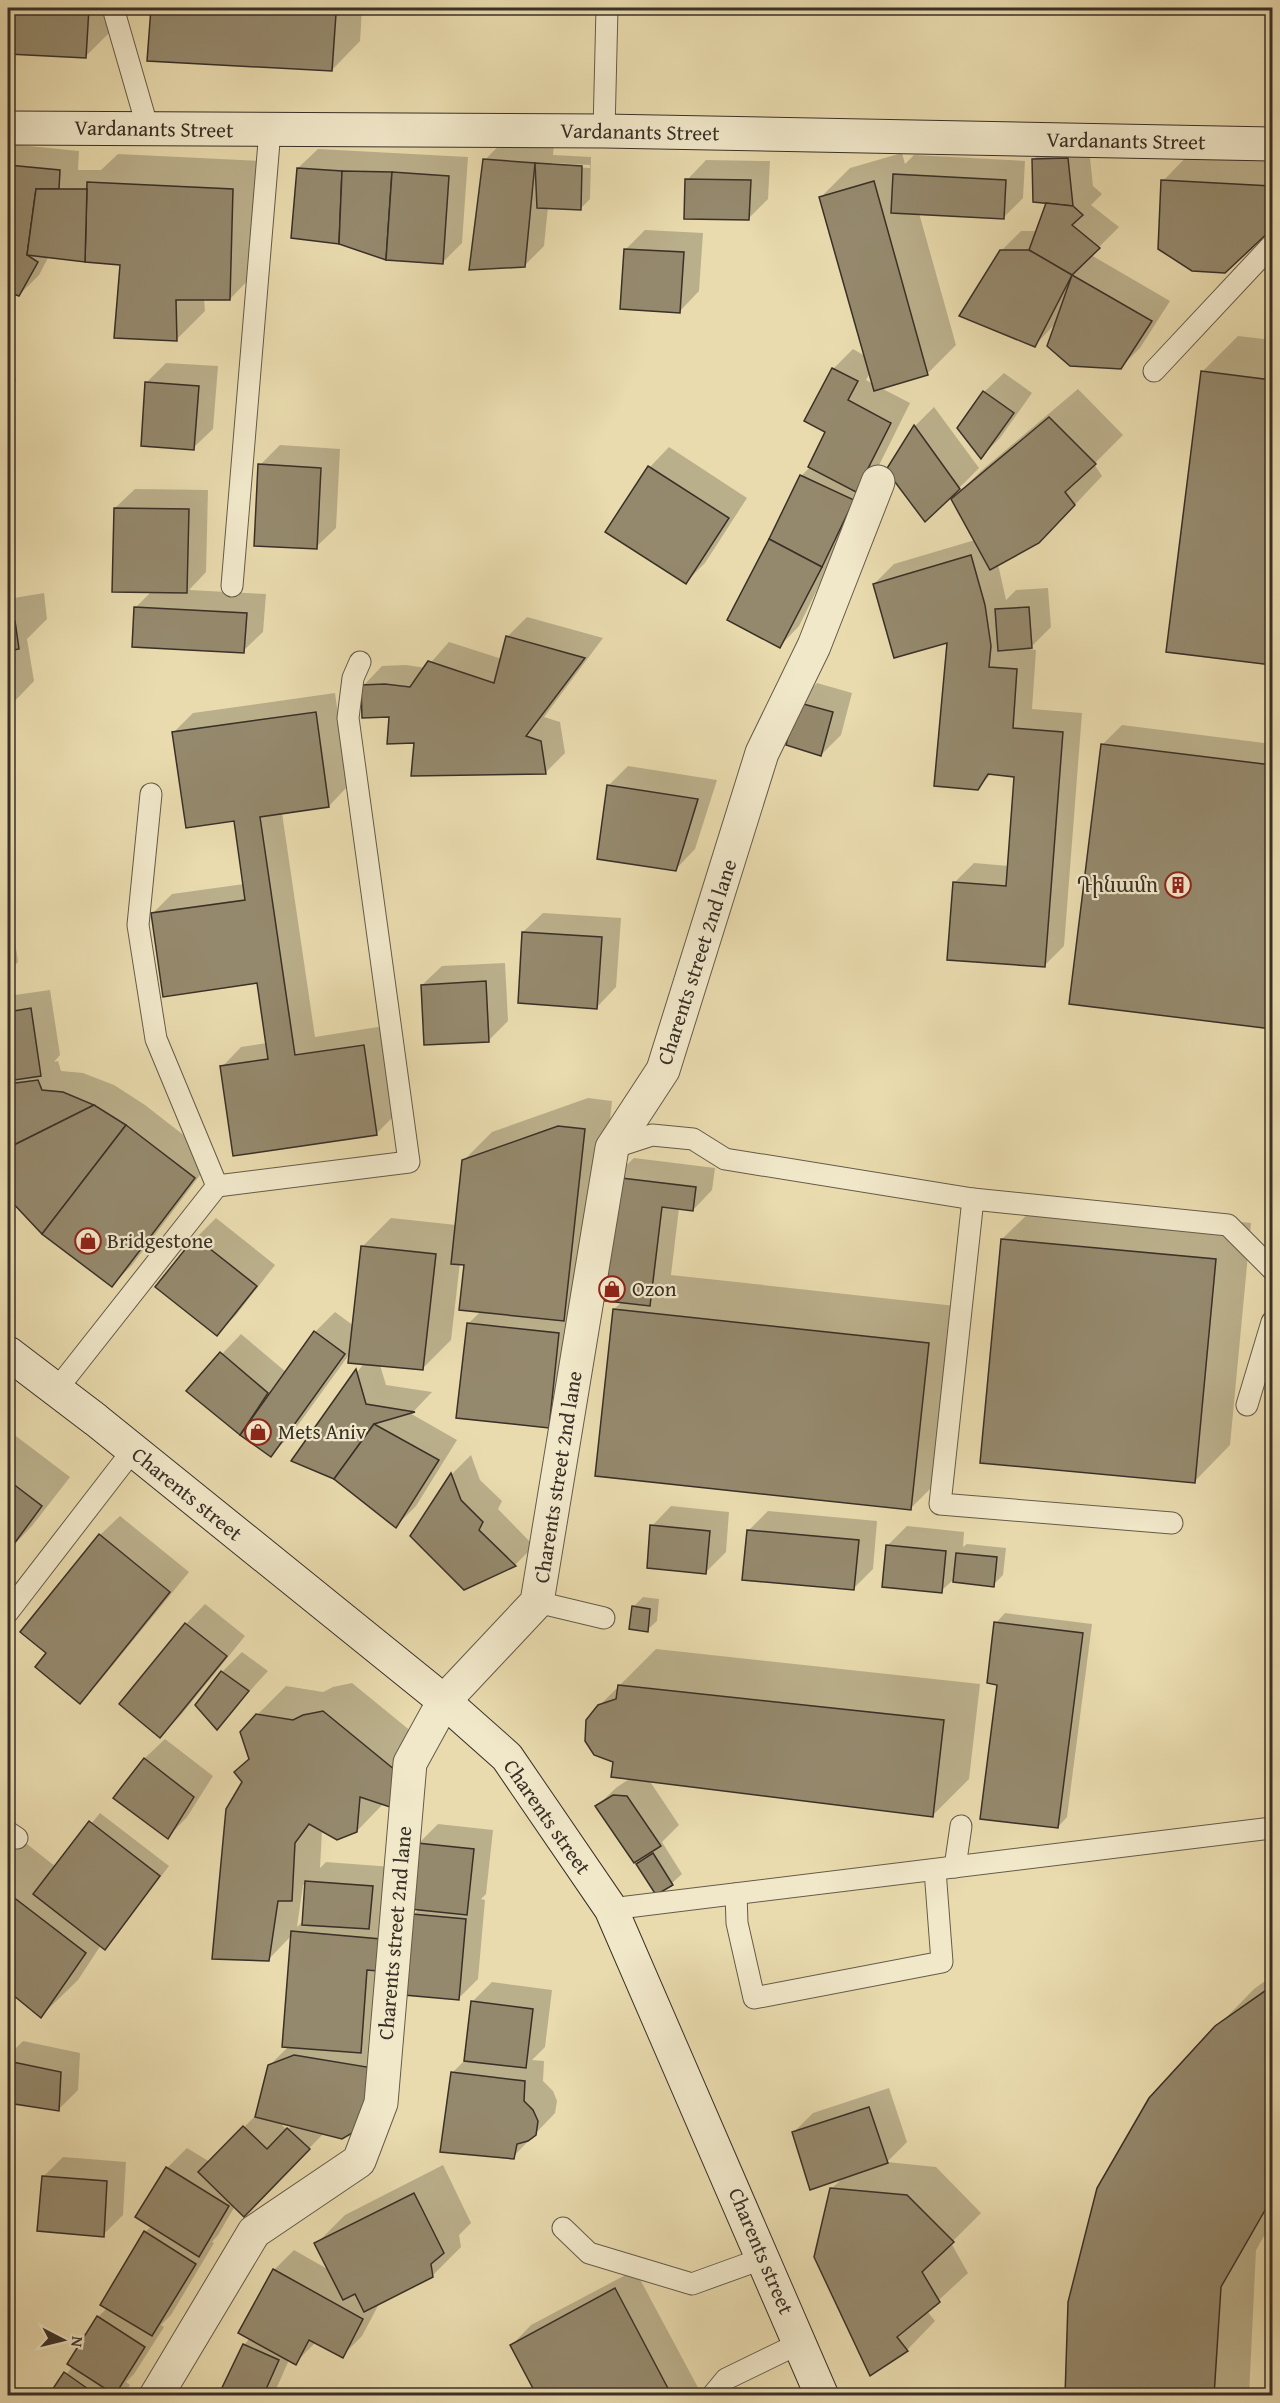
<svg xmlns="http://www.w3.org/2000/svg" width="1280" height="2403" viewBox="0 0 1280 2403" font-family="'Gentium Book Plus','Noto Serif Armenian',serif">
<style>
.shadow{fill:#0003;fill-rule:evenodd}
.building{fill:#95896d;stroke:#393027;stroke-width:1.5}
.lines{fill:none;stroke-linecap:round;stroke-linejoin:round}
.lane-casing{stroke:#655b49;stroke-width:23}
.street-casing{stroke:#655b49;stroke-width:35}
.secondary-casing{stroke:#393027;stroke-width:35}
.lane{stroke:#f1e8ca;stroke-width:21}
.street{stroke:#f1e8ca;stroke-width:33}
.secondary{stroke:#f1e8ca;stroke-width:33}
.labels{text-anchor:middle;stroke-width:4.5;stroke-linejoin:round;paint-order:stroke}
.street-label{font-size:21px;fill:#393027;stroke:#f1e8ca}
.poi-label{font-size:21px;fill:#393027;stroke:#f1e8ca;text-anchor:start}
</style>
<rect width="100%" height="100%" fill="#e9dbae"/>
<filter id="stains"><feTurbulence type="fractalNoise" baseFrequency=".00333" numOctaves="4"/><feColorMatrix values="0 0 0 0 .2 0 0 0 0 .09 0 0 0 0 .02 0 0 0 .5 -.17"/></filter>
<radialGradient id="worn" r=".72"><stop offset=".6" stop-color="#630" stop-opacity="0"/><stop offset="1" stop-color="#630" stop-opacity=".3"/></radialGradient>
<!-- shadow -->
<g class="shadow">
<polygon points="8,8 115,8 114,28 85,57 8,52"/>
<polygon points="152,8 362,8 360,41 332,70 149,60"/>
<polygon points="1088,139 1093,186 1102,194 1091,205 1119,227 1091,255 1170,301 1140,348 1120,368 1056,323 1035,345 1001,251 1021,231 1038,231 1048,202 1033,160 1053,140"/>
<path d="M504,140L554,144L553,155L591,157L590,199L581,208L548,207L544,246L524,266L485,160ZM552,163L590,165V168L552,166Z"/>
<polygon points="9,144 79,151 78,170 101,170 118,154 261,161 258,270 230,299 204,299 205,311 176,340 121,264 49,256 39,275 19,295 8,291 8,146"/>
<polygon points="318,149 468,157 462,243 442,263 298,168"/>
<polygon points="1191,152 1272,157 1272,227 1224,272 1163,181"/>
<path d="M902,153L905,164L914,155L1025,161L1023,198L1003,218L919,213L956,345L927,374L879,387L910,403L799,626L780,646L801,476L810,467L827,432L806,421L833,369L853,349L865,356L821,197L850,168ZM870,373L873,384L866,380Z"/>
<polygon points="706,160 770,161 768,199 749,218 687,180"/>
<polygon points="645,230 703,233 699,291 680,311 626,249"/>
<polygon points="1238,336 1272,340 1272,664 1168,651 1202,372"/>
<polygon points="8,347 11,348 16,382 8,391"/>
<polygon points="166,363 218,366 213,429 193,448 147,382"/>
<polygon points="1004,373 1032,393 1000,438 981,457 984,392"/>
<polygon points="1078,389 1123,435 1094,464 1102,476 1068,512 998,564 1006,600 1016,590 1048,588 1051,627 1029,649 1036,650 1032,709 1082,713 1064,946 1044,966 954,883 974,863 1009,866 1016,775 992,773 977,788 949,641 874,584 894,564 975,540 953,499 981,471"/>
<polygon points="934,407 979,468 959,488 888,470 915,426"/>
<polygon points="280,445 340,449 336,528 316,547 260,465"/>
<polygon points="669,447 747,498 705,563 686,582 607,532 650,467"/>
<polygon points="135,489 208,490 206,572 189,590 266,594 263,632 243,651 135,608 152,591 115,508"/>
<polygon points="44,593 47,619 27,639 34,681 8,708 8,599"/>
<polygon points="527,617 603,638 544,717 560,722 565,753 545,773 415,742 363,686 382,666 406,665 426,668 449,642 502,659 507,637"/>
<polygon points="817,683 852,693 841,735 821,755 797,703"/>
<polygon points="335,693 348,786 329,806 282,813 315,1037 384,1026 396,1114 377,1133 222,1067 241,1047 267,1043 258,981 152,914 172,894 244,884 235,820 173,733 193,713"/>
<polygon points="1122,725 1272,744 1272,1027 1071,1002 1102,745"/>
<polygon points="628,766 717,780 695,849 676,869 608,786"/>
<polygon points="8,840 15,890 8,897"/>
<polygon points="10,906 18,962 8,973 8,907"/>
<polygon points="543,913 621,918 616,987 597,1007 523,932"/>
<polygon points="505,963 508,1021 489,1040 422,985 442,966"/>
<polygon points="50,990 60,1055 54,1062 58,1061 61,1071 83,1073 114,1085 145,1105 213,1158 132,1265 112,1285 43,1232 8,1196 8,996"/>
<polygon points="588,1098 612,1101 592,1291 577,1398 548,1426 468,1324 481,1311 466,1263 460,1263 451,1340 422,1369 380,1365 386,1385 432,1392 414,1411 408,1412 457,1440 416,1506 396,1526 334,1477 293,1460 364,1363 351,1352 290,1436 271,1455 188,1390 241,1334 286,1372 315,1332 335,1312 354,1326 362,1247 391,1218 456,1225 463,1161 492,1132"/>
<polygon points="634,1158 715,1168 712,1190 693,1210 679,1208 671,1275 965,1307 947,1472 911,1508 614,1309 623,1301 614,1177"/>
<polygon points="1039,1203 1251,1223 1230,1445 1194,1482 1002,1239"/>
<polygon points="216,1218 275,1265 236,1315 217,1334 157,1287 196,1238"/>
<polygon points="8,1430 70,1477 32,1526 8,1551"/>
<polygon points="471,1455 480,1480 502,1501 498,1509 534,1546 515,1565 412,1535 452,1474"/>
<polygon points="671,1506 729,1512 726,1552 706,1572 652,1526"/>
<polygon points="768,1511 877,1521 873,1569 853,1589 748,1531"/>
<polygon points="120,1516 189,1572 99,1682 80,1702 48,1653 100,1535"/>
<polygon points="907,1526 964,1532 963,1547 967,1544 1006,1548 1003,1575 993,1585 952,1581 941,1591 887,1546"/>
<polygon points="643,1597 659,1599 657,1621 647,1630 633,1607"/>
<polygon points="205,1604 245,1636 180,1716 160,1736 121,1704 186,1624"/>
<polygon points="1005,1613 1092,1624 1067,1817 1058,1827 999,1684 996,1623"/>
<polygon points="656,1649 980,1684 969,1779 933,1815 649,1780 679,1825 662,1842 682,1874 672,1883 656,1893 638,1864 647,1855 597,1806 617,1787 631,1778 614,1761 599,1706"/>
<polygon points="242,1652 268,1671 217,1727 197,1705 222,1672"/>
<path d="M352,1683L423,1741L384,1803L357,1831L322,1830L320,1868L326,1862L392,1867L389,2023L368,2044L392,2048L324,2133L244,2215L235,2206L218,2235L212,2242L214,2243L171,2315L161,2325L164,2327L134,2374L126,2382L130,2385L123,2396H8V2389L50,2395L73,2366L98,2317L107,2308L145,2232L152,2226L167,2168L187,2148L210,2162L258,2113L269,2066L289,2046L292,1935L268,1960L244,1782L236,1772L250,1757L257,1715L286,1686L323,1692L333,1687ZM303,1885L306,1886L303,1921L297,1927ZM278,2121L292,2125L287,2130Z"/>
<polygon points="165,1739 213,1776 187,1817 168,1837 115,1798 145,1758"/>
<polygon points="100,1813 169,1866 114,1938 104,1948 101,1945 78,1980 41,2016 8,1989 8,1829 56,1867"/>
<polygon points="438,1824 493,1830 486,1894 481,1899 485,1900 478,1979 458,1999 414,1914 420,1908 419,1843"/>
<polygon points="1272,1976 1272,2222 1256,2250 1249,2396 1066,2396 1217,2027 1254,1989"/>
<polygon points="492,1982 552,1990 545,2047 532,2060 544,2061 543,2081 553,2091 557,2101 555,2113 513,2157 453,2072 466,2059 472,2002"/>
<polygon points="23,2041 80,2053 78,2090 59,2109 8,2102 8,2056"/>
<polygon points="889,2088 907,2142 887,2162 936,2167 981,2213 951,2243 968,2273 927,2311 935,2321 907,2350 870,2374 831,2189 844,2177 793,2133 813,2113"/>
<polygon points="8,2140 12,2175 8,2180"/>
<polygon points="63,2157 126,2162 123,2215 103,2235 43,2177"/>
<polygon points="443,2165 471,2223 459,2235 461,2247 432,2276 380,2302 362,2336 342,2356 316,2342 295,2363 289,2360 273,2396 220,2396 244,2345 250,2338 274,2270 294,2250 329,2270 316,2244 345,2215"/>
<polygon points="635,2270 702,2395 538,2396 512,2345 531,2325"/>
</g>
<!-- building -->
<g class="building">
<polygon points="8,8 89,8 86,58 8,54"/>
<polygon points="151,8 213,8 336,14 332,71 147,61"/>
<polygon points="1219,8 1272,8 1272,10"/>
<polygon points="1068,158 1073,206 1033,202 1032,159"/>
<polygon points="483,159 535,163 525,267 469,270"/>
<polygon points="535,163 582,166 581,210 537,208"/>
<polygon points="8,165 60,170 59,189 36,189 27,255 38,262 19,296 8,292"/>
<polygon points="297,168 342,171 339,244 291,238"/>
<polygon points="342,171 392,172 386,260 339,244"/>
<polygon points="392,172 449,176 443,264 386,260"/>
<polygon points="893,174 1006,180 1004,219 891,213"/>
<polygon points="685,179 751,180 749,220 684,219"/>
<polygon points="1161,180 1272,186 1272,229 1225,273 1192,271 1158,249"/>
<polygon points="874,181 928,375 874,391 819,197"/>
<polygon points="87,182 233,189 230,300 176,300 177,341 114,338 120,265 85,262"/>
<polygon points="36,189 87,189 85,262 27,255"/>
<polygon points="1046,203 1073,206 1083,215 1072,225 1100,248 1072,275 1029,250"/>
<polygon points="624,249 684,252 680,313 620,309"/>
<polygon points="1000,250 1029,250 1072,275 1035,347 959,316"/>
<polygon points="1072,275 1152,321 1121,369 1070,366 1047,346"/>
<polygon points="832,368 858,381 848,400 891,423 856,492 808,467 825,432 804,421"/>
<polygon points="1201,371 1272,380 1272,665 1166,652"/>
<polygon points="145,382 199,386 194,450 141,446"/>
<polygon points="983,391 1014,413 981,459 957,428"/>
<polygon points="1049,417 1096,464 1065,492 1075,505 1039,543 990,570 951,499"/>
<polygon points="914,425 960,489 925,522 886,470"/>
<polygon points="258,464 321,468 317,549 254,546"/>
<polygon points="648,466 729,518 686,584 605,532"/>
<polygon points="800,475 854,500 822,567 769,539"/>
<polygon points="114,508 189,509 187,593 112,592"/>
<polygon points="769,539 822,567 780,648 727,620"/>
<polygon points="971,555 985,605 991,646 989,667 1017,669 1013,728 1063,732 1045,967 947,960 953,882 1006,886 1014,777 988,774 978,790 934,786 947,643 894,658 873,584"/>
<polygon points="134,607 247,613 244,653 132,647"/>
<polygon points="1029,607 1032,648 998,651 995,609"/>
<polygon points="15,621 19,649 8,651 8,622"/>
<polygon points="506,636 585,658 526,736 541,741 546,774 411,776 414,743 387,744 389,717 362,718 361,685 385,684 410,687 428,661 494,683"/>
<polygon points="796,702 833,712 821,756 786,745"/>
<polygon points="316,712 329,807 260,817 295,1055 364,1045 377,1135 233,1156 220,1066 268,1059 257,983 163,997 151,913 245,900 234,821 186,828 172,732"/>
<polygon points="1101,744 1272,765 1272,1029 1069,1004"/>
<polygon points="607,785 698,799 676,871 597,859"/>
<polygon points="522,932 602,937 597,1009 518,1003"/>
<polygon points="486,981 489,1042 424,1045 421,985"/>
<polygon points="31,1008 41,1076 8,1081 8,1012"/>
<polygon points="38,1080 42,1090 63,1092 94,1105 8,1148 8,1084"/>
<polygon points="94,1105 126,1125 42,1234 8,1198 8,1148"/>
<polygon points="126,1125 195,1178 112,1287 42,1234"/>
<polygon points="558,1126 585,1129 564,1321 459,1310 464,1265 451,1264 462,1160"/>
<polygon points="613,1177 696,1187 693,1211 662,1207 650,1306 598,1300"/>
<polygon points="195,1237 257,1286 217,1336 155,1287"/>
<polygon points="1001,1239 1216,1259 1195,1483 980,1463"/>
<polygon points="361,1246 436,1254 423,1370 348,1363"/>
<polygon points="613,1309 929,1343 911,1510 595,1476"/>
<polygon points="467,1323 559,1333 549,1428 456,1418"/>
<polygon points="314,1331 345,1354 271,1457 240,1435"/>
<polygon points="220,1352 268,1393 240,1435 186,1391"/>
<polygon points="356,1369 366,1404 415,1412 374,1424 334,1479 291,1461"/>
<polygon points="374,1424 439,1460 396,1528 334,1479"/>
<polygon points="451,1473 461,1500 483,1522 479,1530 516,1566 464,1590 410,1536"/>
<polygon points="8,1480 42,1506 8,1552"/>
<polygon points="650,1525 710,1531 706,1574 647,1568"/>
<polygon points="747,1530 859,1540 854,1590 742,1580"/>
<polygon points="99,1534 170,1592 80,1704 35,1667 46,1653 20,1632"/>
<polygon points="886,1545 946,1551 942,1593 882,1587"/>
<polygon points="956,1553 997,1557 994,1587 953,1582"/>
<polygon points="632,1606 650,1609 648,1632 629,1629"/>
<polygon points="994,1622 1083,1633 1058,1828 980,1819 997,1685 987,1683"/>
<polygon points="185,1623 227,1656 160,1738 119,1704"/>
<polygon points="221,1671 249,1691 217,1730 195,1705"/>
<polygon points="618,1685 944,1720 933,1817 611,1777 613,1762 594,1755 585,1741 586,1720 598,1705 616,1699"/>
<polygon points="323,1711 395,1770 390,1807 360,1797 357,1832 337,1840 309,1824 295,1843 292,1901 278,1901 269,1961 212,1959 226,1809 242,1782 234,1772 249,1759 240,1732 256,1714 293,1720 303,1715"/>
<polygon points="144,1758 194,1797 168,1839 113,1798"/>
<polygon points="613,1795 627,1796 661,1846 634,1863 595,1806"/>
<polygon points="89,1821 160,1876 105,1950 33,1894"/>
<polygon points="417,1843 474,1849 467,1915 410,1909"/>
<polygon points="653,1853 673,1885 656,1895 636,1864"/>
<polygon points="305,1881 373,1886 369,1929 302,1925"/>
<polygon points="8,1893 86,1953 41,2018 8,1991"/>
<polygon points="412,1914 466,1919 459,2000 404,1995"/>
<polygon points="291,1931 381,1939 378,1971 367,1970 361,2053 282,2047"/>
<polygon points="1272,1986 1272,2198 1221,2287 1214,2396 1065,2396 1068,2302 1097,2188 1149,2098 1215,2026"/>
<polygon points="471,2001 533,2009 526,2068 464,2061"/>
<polygon points="294,2055 373,2068 364,2126 342,2139 255,2117 268,2065"/>
<polygon points="8,2061 61,2072 59,2111 8,2103"/>
<polygon points="451,2072 525,2081 524,2101 533,2110 538,2121 536,2135 528,2141 517,2144 514,2159 440,2152"/>
<polygon points="869,2107 888,2163 810,2190 792,2132"/>
<polygon points="243,2126 267,2149 287,2128 310,2149 244,2217 198,2172"/>
<polygon points="166,2167 229,2206 199,2257 135,2217"/>
<polygon points="42,2176 107,2181 104,2237 37,2231"/>
<polygon points="830,2188 907,2195 954,2242 922,2272 940,2302 897,2337 908,2351 870,2376 814,2257"/>
<polygon points="414,2193 444,2253 431,2264 433,2277 364,2312 355,2294 343,2300 314,2243"/>
<polygon points="144,2231 196,2264 152,2336 100,2305"/>
<polygon points="273,2269 363,2319 343,2358 309,2340 296,2365 238,2333"/>
<polygon points="615,2288 672,2396 537,2396 510,2345"/>
<polygon points="97,2316 145,2347 115,2395 67,2364"/>
<polygon points="243,2344 279,2360 263,2396 218,2396"/>
<polygon points="64,2372 98,2396 48,2396"/>
</g>
<g class="lines">
<!-- lane casing -->
<g class="lane-casing">
<g id="lane">
<polyline points="113,8 148,129"/>
<polyline points="604,131 607,8"/>
<polyline points="1154,371 1272,245"/>
<polyline points="232,586 270,130"/>
<polyline points="612,1148 652,1135 693,1139 725,1159 973,1199"/>
<polyline points="217,1186 409,1162 348,718 353,678 360,662"/>
<polyline points="57,1389 217,1186 156,1039 138,925 151,794"/>
<polyline points="1247,1405 1272,1322"/>
<polyline points="1172,1523 940,1504 973,1199 1228,1225 1272,1269"/>
<polyline points="537,1602 604,1618"/>
<polyline points="8,1612 133,1450"/>
<polyline points="8,1832 17,1838"/>
<polyline points="955,1867 961,1826"/>
<polyline points="736,1894 737,1923 754,1998 942,1962 935,1870"/>
<polyline points="611,1909 1272,1828"/>
<polyline points="563,2228 589,2253 692,2284 764,2258"/>
<polyline points="712,2396 726,2379 800,2343"/>
</g>
</g>
<!-- street casing -->
<g class="street-casing">
<polyline id="street" points="156,2396 254,2232 359,2161 381,2103 410,1763 444,1701 537,1602 612,1148 663,1070 762,753 814,646 878,482"/>
</g>
<!-- secondary casing -->
<g class="secondary-casing">
<g id="secondary">
<polyline points="8,128 604,131 1272,144"/>
<polyline points="8,1353 96,1420 444,1701 507,1757 611,1909 822,2396"/>
</g>
</g>
<!-- lane -->
<use href="#lane" class="lane"/>
<!-- street -->
<use href="#street" class="street"/>
<!-- secondary -->
<use href="#secondary" class="secondary"/>
</g>
<!-- icons -->
<defs>
<g id="building-ring" transform="scale(1.35)"><circle r="9.5" fill="#f1e8ca" stroke="#8f2418" stroke-width="1.5"/><path d="M-4-6H4V6H1V3H-1V6H-4ZM-2.5-4.3h1.7v1.8h-1.7ZM.8-4.3h1.7v1.8H.8ZM-2.5-1h1.7V.8h-1.7ZM.8-1h1.7V.8H.8Z" fill="#8f2418"/></g>
<g id="shop-ring" transform="scale(1.35)"><circle r="9.5" fill="#f1e8ca" stroke="#8f2418" stroke-width="1.5"/><path d="M-5-2.5h2.3a2.7 3.5 0 0 1 5.4 0H5L5.5 6h-11ZM-1.5-2.5h3a1.5 2.3 0 0 0-3 0Z" fill="#8f2418"/></g>
</defs>
<g fill-rule="evenodd">
<use href="#building-ring" x="1178" y="885"/>
<use href="#shop-ring" x="88" y="1241"/>
<use href="#shop-ring" x="612" y="1289"/>
<use href="#shop-ring" x="258" y="1432"/>
</g>
<g class="labels">
<!-- street labels -->
<g class="street-label">
<text transform="translate(154 129) rotate(1)" y="7">Vardanants Street</text>
<text transform="translate(640 132) rotate(1)" y="7">Vardanants Street</text>
<text transform="translate(1126 141) rotate(1)" y="7">Vardanants Street</text>
<text transform="translate(697 962) rotate(-72)" y="7">Charents street 2nd lane</text>
<text transform="translate(558 1477) rotate(-81)" y="7">Charents street 2nd lane</text>
<text transform="translate(187 1494) rotate(39)" y="7">Charents street</text>
<text transform="translate(547 1817) rotate(55)" y="7">Charents street</text>
<text transform="translate(395 1933) rotate(-85)" y="7">Charents street 2nd lane</text>
<text transform="translate(761 2251) rotate(67)" y="7">Charents street</text>
</g>
<!-- poi labels -->
<g class="poi-label">
<text x="1158" y="892" text-anchor="end">Դինամո</text>
<text x="107" y="1248">Bridgestone</text>
<text x="632" y="1296">Ozon</text>
<text x="278" y="1439">Mets Aniv</text>
</g>
</g>
<!-- margin -->
<rect width="1280" height="2403" fill="none" stroke="#e9dbae" stroke-width="30"/>
<rect x="9" y="9" width="1262" height="2385" fill="none" stroke="#393027" stroke-width="3"/>
<rect x="15" y="15" width="1250" height="2373" fill="none" stroke="#393027" stroke-width="1.5"/>
<!-- north arrow -->
<g transform="translate(63 2340) rotate(97)" stroke="#f1e8ca" stroke-width="4.5" paint-order="stroke">
<path d="M0-4.5L10 22L0 15L-10 22Z" fill="#393027"/>
<text y="-9" font-size="16" font-weight="bold" text-anchor="middle" fill="#393027">N</text>
</g>
<rect width="100%" height="100%" filter="url(#stains)"/>
<rect width="100%" height="100%" fill="url(#worn)"/>
</svg>
